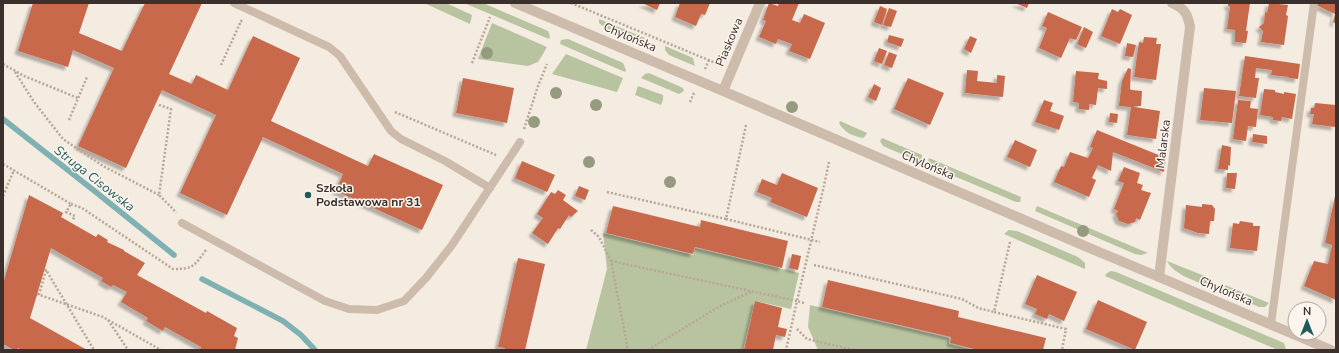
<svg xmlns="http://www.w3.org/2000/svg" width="1339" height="353" viewBox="0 0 1339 353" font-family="'Nunito Sans',sans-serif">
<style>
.green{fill:#b8c4a0}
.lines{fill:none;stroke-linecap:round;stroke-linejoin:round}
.stream{stroke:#7fb0b2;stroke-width:5.5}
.building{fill:#c8694b;filter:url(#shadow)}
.path{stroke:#b9a596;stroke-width:2.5;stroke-dasharray:2 2;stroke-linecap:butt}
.service{stroke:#cdbbac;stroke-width:8}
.minor{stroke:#cdbbac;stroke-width:10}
.tertiary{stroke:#cdbbac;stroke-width:10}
.tree{fill:#969b7f}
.poi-dot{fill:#1f5a5e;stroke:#fbf5ee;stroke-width:1.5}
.labels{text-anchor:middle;stroke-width:3;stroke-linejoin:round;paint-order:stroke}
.street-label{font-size:12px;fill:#3b302b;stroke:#fbf5ee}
.poi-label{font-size:12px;font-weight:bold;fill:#3b302b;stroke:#fbf5ee;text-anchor:start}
.water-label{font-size:13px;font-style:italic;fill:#1f5a5e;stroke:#fbf5ee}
</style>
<defs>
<filter id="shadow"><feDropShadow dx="-3.5" dy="3.5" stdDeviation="1" flood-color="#0004"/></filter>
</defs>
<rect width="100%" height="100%" fill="#f4ebe1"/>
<!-- green -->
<g class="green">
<polygon points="424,3 446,3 472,15 470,24"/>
<polygon points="464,3 483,3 548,31 550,36 549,39"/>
<path d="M599,19L645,38C643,40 642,41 639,41C631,42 606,29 599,23Z"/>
<polygon points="492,23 547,47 543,54 538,62 528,66 478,59"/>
<polygon points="568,39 623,63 626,70 625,72 560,44 561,40"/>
<polygon points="665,46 693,58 695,66 669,55 665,50"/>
<polygon points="566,54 623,78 617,92 552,74"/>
<polygon points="649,73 683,88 684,91 679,94 641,78 645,74"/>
<polygon points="638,86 663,95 663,100 661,105 635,95"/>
<path d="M840,121L867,133L866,135L863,138C852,136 844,132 839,123Z"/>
<polygon points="882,138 922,155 921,162 911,160 911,158 883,146 880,141"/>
<polygon points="929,158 1021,197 1020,202 1016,202 930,166 928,163"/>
<polygon points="1037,206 1148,253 1141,255 1135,254 1035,211"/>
<polygon points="1009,230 1017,231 1078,257 1085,263 1085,269 1004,234"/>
<polygon points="603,233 693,255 695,248 799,273 791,309 755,301 743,350 586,350 607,269"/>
<path d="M1167,261L1212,279L1209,287C1195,280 1174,275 1167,261Z"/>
<polygon points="1111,271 1116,272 1284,343 1286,350 1278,350 1105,276 1107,273"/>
<polygon points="1225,285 1269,303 1265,307 1259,307 1227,293 1225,290"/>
<polygon points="810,305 949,338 949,344 973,350 818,350 808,327"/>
</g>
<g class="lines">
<!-- stream -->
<g class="stream">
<polyline points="3,119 97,193 174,255"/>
<polyline points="202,279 283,321 301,335 315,350"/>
</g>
</g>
<!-- building -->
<g class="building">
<polygon points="33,3 89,3 79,33 122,51 145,3 202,3 169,74 192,84 196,75 228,90 253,36 300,58 271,121 368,166 374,154 443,185 422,230 336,191 343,174 263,137 227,215 180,193 216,115 162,90 126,168 78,146 114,68 73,50 68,67 18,51"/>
<polygon points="642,3 660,3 657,10"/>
<polygon points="680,3 710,3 705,15 701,14 696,26 675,17"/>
<polygon points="769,3 778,6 779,3 799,3 792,20 800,23 804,14 825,23 810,59 789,51 792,44 778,39 776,44 759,37 766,21 763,20"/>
<polygon points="1015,3 1029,3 1027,8"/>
<polygon points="1228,3 1250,3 1246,31 1248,31 1246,43 1235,42 1235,30 1227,29 1230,7 1228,6"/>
<polygon points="1269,3 1288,5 1286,15 1288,16 1284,45 1261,42 1263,31 1259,27 1264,23 1265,12 1267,13"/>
<polygon points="1317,3 1336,3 1336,24 1333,22 1335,14 1316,5"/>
<polygon points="880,6 887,9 882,25 874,22"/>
<polygon points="889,8 897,11 891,27 883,25"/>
<polygon points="1112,9 1118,12 1120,9 1132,15 1120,44 1101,36"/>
<polygon points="1048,12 1082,27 1076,40 1070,38 1061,58 1039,48 1047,28 1042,26"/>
<polygon points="1084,27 1093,32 1086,48 1077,44"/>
<polygon points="889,35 904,39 901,47 887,42"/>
<polygon points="970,36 977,39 971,53 964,49"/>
<polygon points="1144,37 1157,38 1156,44 1161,44 1156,80 1134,77 1139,42 1143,43"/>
<polygon points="1127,43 1136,45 1133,57 1125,56"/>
<polygon points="879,48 887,51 882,64 874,61"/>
<polygon points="889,52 897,55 892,68 884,65"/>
<polygon points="1245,56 1300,64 1298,79 1289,78 1289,77 1271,75 1272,70 1256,68 1255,78 1259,78 1256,98 1239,96"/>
<polygon points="1128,68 1131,69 1130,89 1132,90 1142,91 1141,106 1134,106 1134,107 1160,111 1156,139 1127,135 1131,107 1119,106 1122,81"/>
<polygon points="967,70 978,71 977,81 997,83 997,75 1005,76 1003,97 965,93"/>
<polygon points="1076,71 1099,73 1098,79 1107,81 1107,89 1098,88 1096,105 1089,104 1089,110 1079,109 1079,103 1073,102"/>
<polygon points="463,78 514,88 507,123 456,113"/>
<polygon points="908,78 944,93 930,125 894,109"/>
<polygon points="874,84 881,88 876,101 868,97"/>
<polygon points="1204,88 1236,91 1232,123 1200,120"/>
<polygon points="1264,89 1275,90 1275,92 1284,94 1284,92 1296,94 1292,119 1282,117 1281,121 1273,120 1273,117 1260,115"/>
<polygon points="1044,100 1053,103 1050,111 1064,116 1059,130 1035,122"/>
<polygon points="1238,100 1251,101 1250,108 1258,109 1256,127 1248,126 1246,141 1233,139"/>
<polygon points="1315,103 1336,105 1335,127 1312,124 1314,114 1310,114 1311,108 1314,108"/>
<polygon points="1110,113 1118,114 1117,123 1109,122"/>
<polygon points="1097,130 1166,158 1164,172 1113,152 1111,171 1098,165 1092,178 1096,180 1089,197 1054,182 1061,166 1064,167 1070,152 1088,158 1093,148 1090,147"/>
<polygon points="1253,134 1267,136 1267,144 1252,142"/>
<polygon points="1015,140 1037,150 1030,167 1007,157"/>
<polygon points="1222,145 1231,147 1230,166 1228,165 1228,170 1218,169"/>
<polygon points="522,161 555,175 547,192 515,178"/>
<polygon points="1124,167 1140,173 1137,183 1143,185 1141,190 1151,193 1140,220 1136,218 1135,222 1128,224 1119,221 1116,214 1118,211 1114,209 1124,183 1118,181"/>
<polygon points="782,173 818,188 807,217 770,202 772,198 757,192 762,179 777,185"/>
<polygon points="1227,173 1237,173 1235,189 1226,188"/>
<polygon points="579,186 589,190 585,200 575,196"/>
<polygon points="558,190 566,195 563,200 578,211 571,217 569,215 560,229 558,228 548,244 532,233 543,218 537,214 551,192 555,194"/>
<polygon points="29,195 63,213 61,217 96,237 98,234 108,240 107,242 124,250 124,251 145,263 137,275 206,313 207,311 237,328 234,336 238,338 235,350 200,350 201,347 165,327 163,331 146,321 148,318 121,302 127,292 113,285 111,287 101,281 103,278 51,248 30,318 87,350 22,350 18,348 17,350 14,350 3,344 3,284"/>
<polygon points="1335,196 1336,196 1336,300 1304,286 1314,261 1328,264 1332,245 1325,243"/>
<polygon points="1202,204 1212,205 1215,209 1214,221 1210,221 1209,234 1198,233 1184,228 1186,205 1202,207"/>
<polygon points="613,206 700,227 701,220 788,241 782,268 695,247 693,254 606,233"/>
<polygon points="1240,221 1253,223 1253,226 1260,226 1257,251 1230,248 1233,223 1239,224"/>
<polygon points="792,254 801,256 798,270 789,268"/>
<polygon points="518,258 545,264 525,350 504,350 505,348 498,347"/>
<polygon points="1037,275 1077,292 1064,321 1049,314 1047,319 1035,314 1037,309 1025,304"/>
<polygon points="828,280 959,311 958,317 1046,338 1043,350 978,350 950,343 951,337 822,307"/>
<polygon points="1098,300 1147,322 1135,350 1086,329"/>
<polygon points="755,301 782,308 778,327 787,329 785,337 776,335 773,350 744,350"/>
</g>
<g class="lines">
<!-- path -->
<g class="path">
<polyline points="571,3 718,64"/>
<polyline points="472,63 490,17"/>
<polyline points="3,64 24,76 78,98"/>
<polyline points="221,65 241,21 242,22"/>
<polyline points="705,69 709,60"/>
<polyline points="15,72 34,102 63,139 103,166 159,195"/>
<polyline points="690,102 694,93"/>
<polyline points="159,105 171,109 159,195 173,209 176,213"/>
<polyline points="395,112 496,155"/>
<polyline points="69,120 87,77"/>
<polyline points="524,129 538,86 547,64"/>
<polyline points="3,164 71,204 66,212 75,216 72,221"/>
<polyline points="607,192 726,219 746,125"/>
<polyline points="3,196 14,170"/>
<path d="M71,204L82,208L173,269C194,269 194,266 206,250"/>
<polyline points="726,219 820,242"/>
<polyline points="591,230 599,237 611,261 628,350"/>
<polyline points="1010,242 994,312 1066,329 1062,350"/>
<polyline points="611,261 797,301 786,350"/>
<polyline points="814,265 962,299 978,308 994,312"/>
<polyline points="37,294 103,317 161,350"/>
<polyline points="39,295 46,270 94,350"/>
<polyline points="804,303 797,301 823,190 829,162"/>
<polyline points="108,320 128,350"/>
<polyline points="797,329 807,339 854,350"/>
<polyline points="648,350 720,306 753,291"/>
</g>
<!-- service -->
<g class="service">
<polyline points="234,3 329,47 340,56 391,131 401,139 445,161 490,188"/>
<polyline points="182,223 325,301 349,309 377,310 404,301 426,278 452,245 520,142"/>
<polyline points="1271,324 1314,3"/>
</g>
<!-- minor -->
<g class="minor">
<polyline points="723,91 760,3"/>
<path d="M1159,277L1190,27C1188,14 1184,8 1172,3"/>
</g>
<!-- tertiary -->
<polyline class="tertiary" points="515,3 723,91 1099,252 1159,277 1331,350"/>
</g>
<!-- trees -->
<g class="tree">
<circle cx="487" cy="53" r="6"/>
<circle cx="556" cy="93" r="6"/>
<circle cx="596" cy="105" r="6"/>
<circle cx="792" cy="107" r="6"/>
<circle cx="534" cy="122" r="6"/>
<circle cx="589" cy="162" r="6"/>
<circle cx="670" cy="182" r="6"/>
<circle cx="1083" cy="231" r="6"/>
</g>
<!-- markers -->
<circle class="poi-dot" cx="308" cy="195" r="4"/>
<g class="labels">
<!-- street labels -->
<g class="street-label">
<text transform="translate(630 37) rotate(23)" y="4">Chylońska</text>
<text transform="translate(729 42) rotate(-67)" y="4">Piaskowa</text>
<text transform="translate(1163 144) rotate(-83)" y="4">Malarska</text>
<text transform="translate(928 165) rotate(23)" y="4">Chylońska</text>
<text transform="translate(1226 291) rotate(23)" y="4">Chylońska</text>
</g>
<!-- poi labels -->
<g class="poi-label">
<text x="316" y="192">Szkoła<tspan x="316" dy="14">Podstawowa nr 31</tspan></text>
</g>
<!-- water labels -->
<g class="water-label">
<text transform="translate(95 178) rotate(38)" y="5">Struga Cisowska</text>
</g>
</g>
<!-- border -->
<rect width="1339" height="353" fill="none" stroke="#3b302b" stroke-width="8"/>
<!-- north arrow -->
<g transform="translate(1307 321)"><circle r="19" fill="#fbf5ee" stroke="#aea6a0"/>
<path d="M0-3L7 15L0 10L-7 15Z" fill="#1f5a5e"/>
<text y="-6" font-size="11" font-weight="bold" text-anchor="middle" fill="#3b302b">N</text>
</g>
</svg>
